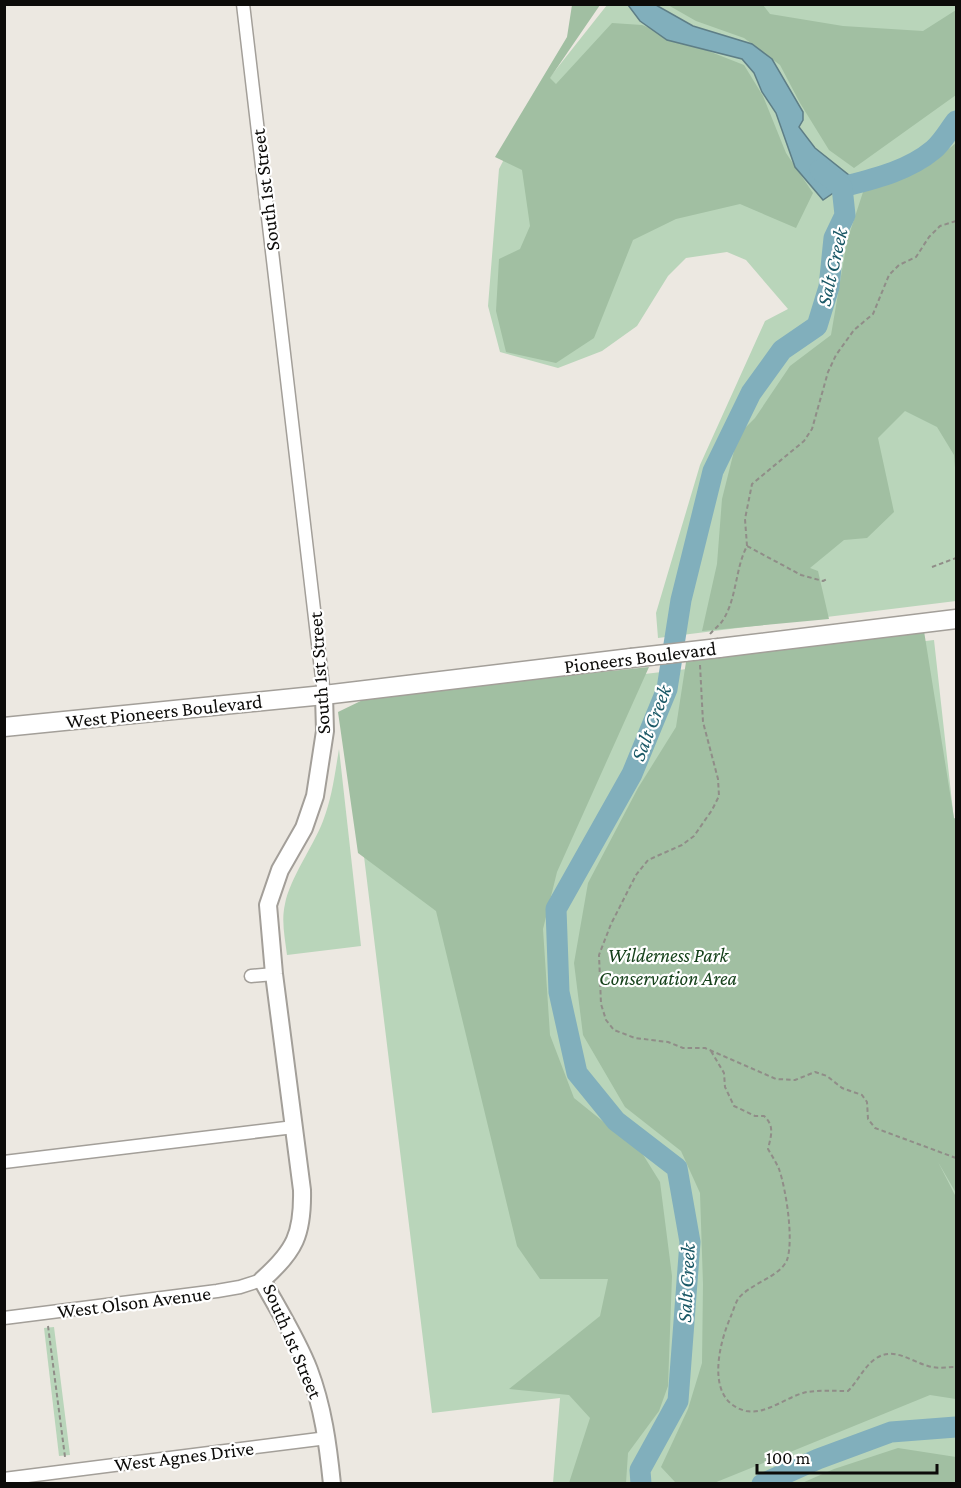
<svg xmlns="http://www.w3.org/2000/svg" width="961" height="1488" viewBox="0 0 961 1488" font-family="'Crimson Pro',serif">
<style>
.green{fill:#b9d5ba}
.forest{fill:#a1bfa2}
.water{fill:#81afbc;stroke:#5e7e86;stroke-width:1.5}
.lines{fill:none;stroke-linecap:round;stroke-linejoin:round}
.river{stroke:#81afbc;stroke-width:21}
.minor-casing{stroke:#a39f99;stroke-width:15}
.tertiary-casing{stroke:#a39f99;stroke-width:20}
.secondary-casing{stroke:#a39f99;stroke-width:21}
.path{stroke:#908d88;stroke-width:2;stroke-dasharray:4.5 3;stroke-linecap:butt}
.minor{stroke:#fff;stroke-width:12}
.tertiary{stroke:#fff;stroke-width:16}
.secondary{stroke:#fff;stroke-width:18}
.secondary-bridge-casing{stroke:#a39f99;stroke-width:21;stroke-linecap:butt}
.secondary-bridge{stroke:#fff;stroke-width:18}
.labels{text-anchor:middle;stroke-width:4.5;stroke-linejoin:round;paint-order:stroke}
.street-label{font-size:20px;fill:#0c0b09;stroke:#fff}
.park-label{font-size:20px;font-style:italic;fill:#15411a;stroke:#fff}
.water-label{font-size:21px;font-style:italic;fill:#1a5866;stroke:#fff}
</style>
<rect width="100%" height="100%" fill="#ece8e1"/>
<!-- green -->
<g class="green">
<polygon points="607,5 956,5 956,601 658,638 656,613 700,465 765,321 788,309 746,260 727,252 686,258 668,276 637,326 602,351 558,368 500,352 488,306 499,169 539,91"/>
<polygon points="934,640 956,838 956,1483 553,1483 560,1398 432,1413 346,709"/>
<path d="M339,749L361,946L287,955C285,938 281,921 285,904C290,878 313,847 323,821C332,798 335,773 339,749Z"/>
<polygon points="54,1327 70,1455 59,1456 44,1328"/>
</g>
<!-- forest -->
<g class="forest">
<polygon points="572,5 600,5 550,78 556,84 612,23 642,25 744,65 763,96 786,153 813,193 796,228 740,204 676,219 633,240 594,338 556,363 506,352 496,311 499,259 520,249 530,226 522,170 495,157 567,37"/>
<polygon points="668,5 763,5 770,14 843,26 923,31 956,10 956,95 854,168 829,150 800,103 780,65 744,38 696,21"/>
<polygon points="956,143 956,480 954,455 937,427 905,411 878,438 894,512 867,538 844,540 810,568 818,571 829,619 702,631 717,564 722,499 738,435 755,418 790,366 831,335 847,241 864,189 925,168"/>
<polygon points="924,631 954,818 956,819 956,1193 938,1162 956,1197 956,1399 930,1395 714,1483 675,1482 661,1467 688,1409 702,1363 703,1284 700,1193 681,1151 625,1107 583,1035 574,963 588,883 638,788 676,727 686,662"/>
<polygon points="649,667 557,872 543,929 550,1035 574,1098 642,1153 660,1182 672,1276 668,1386 659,1411 628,1453 626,1483 569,1483 590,1418 569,1395 509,1389 600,1316 608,1279 540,1279 517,1246 436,911 358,853 338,712 371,696"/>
<polygon points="898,1448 956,1457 956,1483 802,1483 834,1469"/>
</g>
<!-- water -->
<polygon class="water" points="628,5 656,5 693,26 752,44 772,59 803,112 803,120 799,127 815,148 850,176 842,187 823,200 795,167 776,113 762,92 754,73 742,59 667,40 640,21"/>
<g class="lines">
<!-- river -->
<g class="river">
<path d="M842,187C873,179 908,171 933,150C942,143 949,130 956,121"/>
<polyline points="641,1484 640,1470 678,1401 690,1242 677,1168 616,1121 577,1073 559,992 556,909 632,774 667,689 681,600 713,471 751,393 782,350 817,326 829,287 834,238 845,215 842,187 820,170"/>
<polyline points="762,1484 818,1459 891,1432 956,1427"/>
</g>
<!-- minor casing -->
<g class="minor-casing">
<g id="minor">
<polyline points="243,4 324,695"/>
<polyline points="251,976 274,974"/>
<polyline points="4,1162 294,1127"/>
<polyline points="4,1318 217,1291 240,1287 262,1280"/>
<polyline points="4,1479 327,1438"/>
</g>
</g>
<!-- tertiary casing -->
<g class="tertiary-casing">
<path id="tertiary" d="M324,695L325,731L315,796L304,828L280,870L268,905L274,974L302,1190C303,1234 295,1251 262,1280C278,1309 297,1339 309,1370C323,1407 328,1445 332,1484"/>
</g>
<!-- secondary casing -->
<g class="secondary-casing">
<g id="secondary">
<polyline points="719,648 956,619"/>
<polyline points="4,727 324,695 631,658"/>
</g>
</g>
<!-- path -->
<g class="path">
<polyline points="747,546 745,519 752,484 804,441 812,429 828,372 836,355 854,330 873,314 889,275 899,265 916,257 929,237 940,226 956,221"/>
<polyline points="932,567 956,558"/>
<path d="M710,634C714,629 720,625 723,620C737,598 735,569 747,546L801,575L823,581L827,579"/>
<polyline points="700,665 703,722 718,779 719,796 712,810 694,836 682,845 648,860 636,875 611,924 599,955 601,1004 606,1020 614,1030 635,1038 668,1042 683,1048 705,1048 776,1079 795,1080 815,1072 827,1076 842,1088 862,1095 867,1102 868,1119 875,1128 956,1158"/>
<path d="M711,1051L724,1073L725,1087L734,1106L755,1116H764C775,1126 771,1136 768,1149C772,1156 776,1162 779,1169C786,1189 794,1240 787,1260C780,1277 749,1284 738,1299C735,1304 733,1311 731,1316C719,1343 704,1401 746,1411C767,1415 787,1396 807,1392C820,1390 834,1391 848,1391C858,1381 863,1368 875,1359C893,1346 910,1361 928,1366C937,1369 947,1367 956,1367"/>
<polyline points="48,1326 65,1457"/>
</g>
<!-- minor -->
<use href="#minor" class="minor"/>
<!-- tertiary -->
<use href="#tertiary" class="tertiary"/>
<!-- secondary -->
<use href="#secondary" class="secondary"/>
<!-- secondary-bridge casing -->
<g class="secondary-bridge-casing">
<polyline id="secondary-bridge" points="631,658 719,648"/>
</g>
<!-- secondary-bridge -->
<use href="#secondary-bridge" class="secondary-bridge"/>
</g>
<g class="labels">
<!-- street labels -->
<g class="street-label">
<text transform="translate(265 190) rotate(-97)" y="7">South 1st Street</text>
<text transform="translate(640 657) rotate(-7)" y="7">Pioneers Boulevard</text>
<text transform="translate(319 673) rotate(-94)" y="7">South 1st Street</text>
<text transform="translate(164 711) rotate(-6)" y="7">West Pioneers Boulevard</text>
<text transform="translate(134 1302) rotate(-7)" y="7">West Olson Avenue</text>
<text transform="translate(293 1341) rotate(67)" y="7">South 1st Street</text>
<text transform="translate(184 1456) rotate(-7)" y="7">West Agnes Drive</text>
</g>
<!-- park labels -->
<g class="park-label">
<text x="668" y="962">Wilderness Park<tspan x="668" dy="23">Conservation Area</tspan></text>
</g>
<!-- water labels -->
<g class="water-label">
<text transform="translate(832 267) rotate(-77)" y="7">Salt Creek</text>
<text transform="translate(651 723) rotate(-69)" y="7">Salt Creek</text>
<text transform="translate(686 1283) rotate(-87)" y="7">Salt Creek</text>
</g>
</g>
<!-- border -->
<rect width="961" height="1488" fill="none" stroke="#0c0b09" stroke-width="12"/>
<!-- scale -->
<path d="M757 1464v9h180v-9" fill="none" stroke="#0c0b09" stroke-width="3"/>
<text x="766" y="1464" font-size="18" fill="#0c0b09" stroke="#ffffff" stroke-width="4.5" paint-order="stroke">100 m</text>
</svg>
